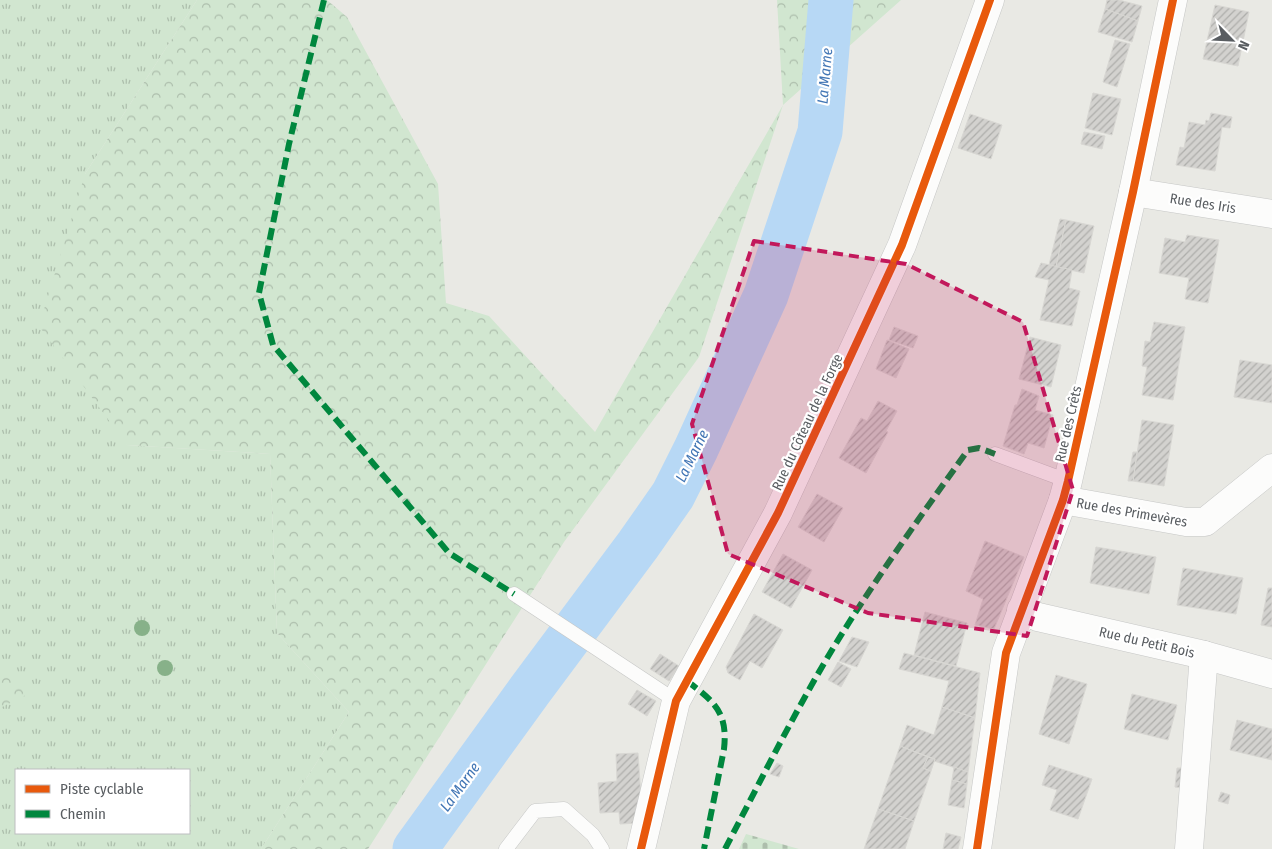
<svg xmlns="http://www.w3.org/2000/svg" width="1272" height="849" viewBox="0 0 1272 849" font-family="'Fira Sans Condensed',sans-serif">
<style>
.grass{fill:url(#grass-tufts);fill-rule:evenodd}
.forest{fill:url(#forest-crowns)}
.cemetery{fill:url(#cemetery-stones)}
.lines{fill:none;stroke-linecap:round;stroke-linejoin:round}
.river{stroke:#b7d8f5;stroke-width:45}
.building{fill:url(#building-hatch);stroke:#d8d7d3}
.lane-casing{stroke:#c6c7c6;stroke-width:15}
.street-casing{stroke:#c6c7c6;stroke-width:29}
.lane{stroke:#fcfcfb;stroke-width:14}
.street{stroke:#fcfcfb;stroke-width:28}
.quiet{stroke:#00873e;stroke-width:6;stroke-dasharray:12 6;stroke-linecap:butt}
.cycleway-casing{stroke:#fff;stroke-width:11}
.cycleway{stroke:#e8590c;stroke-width:8}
.tree{fill:#87b189}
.marked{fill:#c2185b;fill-opacity:0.2;stroke:#c2185b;stroke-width:4;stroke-dasharray:10 6;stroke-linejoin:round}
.labels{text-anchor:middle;stroke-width:4.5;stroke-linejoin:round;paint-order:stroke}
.street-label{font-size:14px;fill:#595d61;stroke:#fff}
.water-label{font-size:15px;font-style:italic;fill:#4276b5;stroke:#fff}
</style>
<defs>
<pattern id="grass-tufts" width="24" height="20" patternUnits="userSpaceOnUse" patternTransform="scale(1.25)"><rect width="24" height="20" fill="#d1e6d0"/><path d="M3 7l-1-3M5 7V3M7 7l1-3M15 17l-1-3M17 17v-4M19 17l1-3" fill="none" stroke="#adbeac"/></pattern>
<pattern id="forest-crowns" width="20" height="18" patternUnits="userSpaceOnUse" patternTransform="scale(1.25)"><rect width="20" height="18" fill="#d1e6d0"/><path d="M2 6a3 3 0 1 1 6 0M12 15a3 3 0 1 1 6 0" fill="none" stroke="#adbeac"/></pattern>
<pattern id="cemetery-stones" width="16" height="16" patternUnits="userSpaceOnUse" patternTransform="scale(1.25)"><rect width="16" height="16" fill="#d1e6d0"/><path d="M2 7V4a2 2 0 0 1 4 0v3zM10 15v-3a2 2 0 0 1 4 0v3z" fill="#adbeac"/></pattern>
<pattern id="building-hatch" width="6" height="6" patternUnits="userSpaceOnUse" patternTransform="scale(1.25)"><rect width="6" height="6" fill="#d3d2cf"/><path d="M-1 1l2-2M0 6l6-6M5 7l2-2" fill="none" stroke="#aeaeab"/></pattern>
</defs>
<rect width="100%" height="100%" fill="#e9e9e4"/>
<!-- grass -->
<path class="grass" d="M0,0H197L85,174L127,445L270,454L277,633L349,712L261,849H0ZM16,770H189V833H16Z"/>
<!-- forest -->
<g class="forest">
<polygon points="197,0 327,0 347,17 438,184 446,303 489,316 595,432 783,105 777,0 901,0 783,105 699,357 564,542 368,849 261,849 349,712 277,633 270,454 127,445 39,326 85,174"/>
<polygon points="0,666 32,692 0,708"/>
</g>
<!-- cemetery -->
<polygon class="cemetery" points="746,834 799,849 739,849"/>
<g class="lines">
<!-- river -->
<polyline class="river" points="415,849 530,690 638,545 673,495 696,449 766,295 820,132 831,0"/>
</g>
<!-- building -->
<g class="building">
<polygon points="1107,0 1119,0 1142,6 1138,21 1105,9"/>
<polygon points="1215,5 1249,12 1238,66 1203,59"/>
<polygon points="1105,9 1138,21 1132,42 1098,32"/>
<polygon points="1115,40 1130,44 1117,87 1103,82"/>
<polygon points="1093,93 1121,99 1112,135 1085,128"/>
<polygon points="1211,113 1232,117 1230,128 1222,127 1215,171 1176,165 1180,147 1184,148 1189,122 1205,125 1206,120 1209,121"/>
<polygon points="970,114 1002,125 991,159 958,148"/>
<polygon points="1084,132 1105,136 1102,149 1081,144"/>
<polygon points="1060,219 1066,220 1056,267 1049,265"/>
<polygon points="1066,220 1094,226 1084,273 1056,267"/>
<polygon points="1187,235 1219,240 1208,303 1185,299 1189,278 1159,273 1165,238 1185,242"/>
<polygon points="1041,263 1072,270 1069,288 1080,291 1072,326 1040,320 1049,280 1035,277"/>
<polygon points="1154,322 1185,327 1173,400 1142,395 1147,367 1142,366 1145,341 1150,342"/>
<polygon points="894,327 918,336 913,348 889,340"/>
<polygon points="1030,337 1061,345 1051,387 1019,379"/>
<polygon points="887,340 909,349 896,378 876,369"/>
<polygon points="1240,360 1272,365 1272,403 1234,397"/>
<polygon points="1022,389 1039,396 1035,410 1053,415 1044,448 1028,443 1024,454 1003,446 1015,405 1017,405"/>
<polygon points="878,401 897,411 886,431 888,432 866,473 839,458 861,418 867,421"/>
<polygon points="1142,420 1174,425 1164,486 1133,481"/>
<polygon points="1133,452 1137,452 1133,481 1128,481"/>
<polygon points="817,494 843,508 824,542 798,527"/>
<polygon points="985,541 1024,557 994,629 975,625 983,599 966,591"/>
<polygon points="1096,547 1156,557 1149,594 1090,583"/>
<polygon points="783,554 812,570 791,608 762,592"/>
<polygon points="1183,568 1243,578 1236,614 1177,605"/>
<polygon points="1268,588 1272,588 1272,627 1261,625"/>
<polygon points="925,612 967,623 956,666 914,655"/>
<polygon points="754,614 783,630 762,668 750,661 740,680 728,673 726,667"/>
<polygon points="852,637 869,642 857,667 839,661"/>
<polygon points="904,653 980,673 975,718 942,707 949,681 899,669"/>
<polygon points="660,654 679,666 669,681 650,669"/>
<polygon points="838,662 851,669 841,687 828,680"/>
<polygon points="1056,675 1087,684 1069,744 1039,734"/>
<polygon points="637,690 656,701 647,716 628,704"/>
<polygon points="1132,694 1177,705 1168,740 1124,729"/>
<polygon points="942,707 975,718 968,772 934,761 935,759 900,746 907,725 934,735"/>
<polygon points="1237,720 1272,729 1272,760 1230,750"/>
<polygon points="900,746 928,757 923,768 931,771 914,821 878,809"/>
<polygon points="638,753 642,811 639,823 620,824 619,812 600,813 598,783 617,781 616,754"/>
<polygon points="928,757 935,759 931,771 923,768"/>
<polygon points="777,763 783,766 779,777 770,774"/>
<polygon points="1049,765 1092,779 1078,819 1050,810 1057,790 1042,785"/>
<polygon points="954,767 968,772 967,784 952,780"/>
<polygon points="1177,768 1186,768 1183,788 1175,787"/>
<polygon points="952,780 967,784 964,808 948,805"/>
<polygon points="1221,792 1230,795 1228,804 1218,801"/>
<polygon points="878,809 914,821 905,849 864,849"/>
<polygon points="946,833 961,837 958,849 943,849"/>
</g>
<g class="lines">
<!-- lane casing -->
<g class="lane-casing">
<g id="lane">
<polyline points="995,454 1068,481"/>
<polyline points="514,594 676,701"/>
<polyline points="506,849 535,811 564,809 593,835 602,849"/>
</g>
</g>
<!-- street casing -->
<g class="street-casing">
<g id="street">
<polyline points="1133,192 1272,214"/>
<polyline points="1063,500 1186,522 1205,522 1272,468"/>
<polyline points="1021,610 1038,617 1204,655 1272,674"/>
<polyline points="641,849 676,701 778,513 902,245 990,0"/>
<polyline points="977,849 1006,653 1063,500 1068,481 1133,192 1173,0"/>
<polyline points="1189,849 1204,655"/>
</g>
</g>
<!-- lane -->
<use href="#lane" class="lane"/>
<!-- street -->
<use href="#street" class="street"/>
<!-- quiet -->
<g class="quiet">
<polyline points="324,0 289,144 259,293 273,345 449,553 514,594"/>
<path d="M687,681C715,702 728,713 724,749L704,849"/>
<path d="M725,849C761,780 795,711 835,645C876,578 922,514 968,450L979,448L995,454"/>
</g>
<!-- cycleway casing -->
<g class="cycleway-casing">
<g id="cycleway">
<polyline points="641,849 676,701 778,513 902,245 990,0"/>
<polyline points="977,849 1006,653 1063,500 1068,481 1133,192 1173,0"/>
</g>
</g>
<!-- cycleway -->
<use href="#cycleway" class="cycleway"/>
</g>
<!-- trees -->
<g class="tree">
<circle cx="142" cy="628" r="8"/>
<circle cx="165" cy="668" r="8"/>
</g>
<!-- marked area -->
<path class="marked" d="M754,241L906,264L1023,322L1073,490L1027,636L868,613L728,554L692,424Z"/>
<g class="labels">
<!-- street labels -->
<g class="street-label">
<text transform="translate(1203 203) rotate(9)" y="5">Rue des Iris</text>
<text transform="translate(807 422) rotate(-65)" y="5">Rue du Côteau de la Forge</text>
<text transform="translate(1068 424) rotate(-77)" y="5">Rue des Crêts</text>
<text transform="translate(1132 512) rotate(10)" y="5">Rue des Primevères</text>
<text transform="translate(1147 642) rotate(13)" y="5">Rue du Petit Bois</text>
</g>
<!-- water labels -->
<g class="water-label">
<text transform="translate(825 76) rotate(-85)" y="5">La Marne</text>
<text transform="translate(692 456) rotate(-64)" y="5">La Marne</text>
<text transform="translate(460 787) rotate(-54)" y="5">La Marne</text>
</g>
</g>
<!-- legend -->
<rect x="15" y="769" width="175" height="65" fill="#ffffff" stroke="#bdbec0"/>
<rect x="25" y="785" width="25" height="8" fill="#e8590c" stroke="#bdbec0"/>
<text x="60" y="794" font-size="15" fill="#595d61">Piste cyclable</text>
<rect x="25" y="810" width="25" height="8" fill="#00873e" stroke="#bdbec0"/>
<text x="60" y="819" font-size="15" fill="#595d61">Chemin</text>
<!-- north arrow -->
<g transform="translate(1232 40) rotate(114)" stroke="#ffffff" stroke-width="4" paint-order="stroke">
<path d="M0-4L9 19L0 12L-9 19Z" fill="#595d61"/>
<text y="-8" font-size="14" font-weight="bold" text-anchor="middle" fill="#595d61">N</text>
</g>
</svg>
